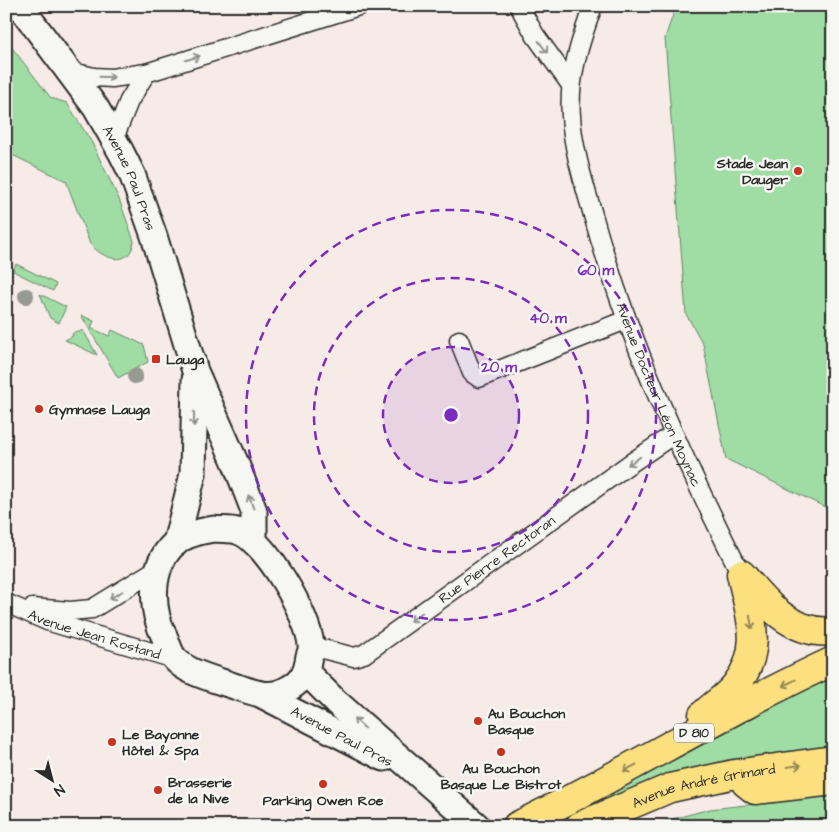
<svg xmlns="http://www.w3.org/2000/svg" width="839" height="832" viewBox="0 0 839 832" font-family="'Architects Daughter',sans-serif">
<style>
.green{fill:#9fdda5;stroke:#658468}
.lines{fill:none;stroke-linecap:round;stroke-linejoin:round}
.street-casing{stroke:#2b2b2b;stroke-width:21}
.secondary-casing{stroke:#2b2b2b;stroke-width:29}
.primary-casing{stroke:#2b2b2b;stroke-width:31}
.street{stroke:#f6f6f2;stroke-width:18}
.secondary{stroke:#f6f6f2;stroke-width:25}
.primary{stroke:#fce080;stroke-width:28}
.tree{fill:#979a91}
.oneway{stroke:#90908e}
.oneway2{stroke:#948656}
.ring{fill:none;stroke:#7b2cbf;stroke-width:2.5;stroke-dasharray:9 6}
.poi-dot{fill:#c8321e;stroke:#f6f6f2;stroke-width:2}
.labels{text-anchor:middle;stroke-width:5;stroke-linejoin:round;paint-order:stroke}
.shield{fill:#f6f6f2;stroke:#686867;stroke-width:1}
.shield-label{font-size:12px;font-weight:bold;fill:#2b2b2b}
.poi-label{font-size:14px;font-weight:bold;fill:#2b2b2b;stroke:#f6f6f2;text-anchor:start}
.street-label{font-size:14px;fill:#2b2b2b;stroke:#f6f6f2}
.centre{fill:#7b2cbf;stroke:#f6f6f2;stroke-width:2.5}
.ring-label{font-size:15px;text-anchor:middle;font-weight:bold;fill:#7b2cbf;stroke:#f6f6f2;stroke-width:5;stroke-linejoin:round;paint-order:stroke}
</style>
<rect width="100%" height="100%" fill="#f7ebe7"/>
<filter id="ink" filterUnits="userSpaceOnUse"><feTurbulence type="fractalNoise" baseFrequency=".02" numOctaves="2"/><feDisplacementMap in="SourceGraphic" scale="10" xChannelSelector="R" yChannelSelector="G"/><feConvolveMatrix kernelMatrix="1 2 1 2 8 2 1 2 1" color-interpolation-filters="sRGB"/></filter>
<g filter="url(#ink)">
<!-- green -->
<g class="green">
<polygon points="676,6 833,6 833,511 726,459 703,344 686,314 665,38"/>
<path d="M6,40L51,98L67,103L92,143L119,199L134,241C130,269 103,259 90,244L66,181L6,152Z"/>
<polygon points="16,264 56,284 53,291 13,271"/>
<polygon points="40,294 66,307 59,323 50,318"/>
<polygon points="81,315 94,321 91,328 109,336 112,330 144,345 148,362 118,378"/>
<polygon points="83,330 97,355 65,340 73,336 72,334 76,331 77,333"/>
<polygon points="833,677 833,746 727,760 677,773 603,802 602,799 736,724"/>
<polygon points="833,797 833,826 646,826 710,809 809,798"/>
</g>
<g class="lines">
<!-- street casing -->
<g class="street-casing">
<g id="street">
<polyline points="519,6 535,35 571,85"/>
<path id="s1" d="M593,6C580,42 568,77 571,116C573,150 584,183 593,215C628,341 683,458 741,574"/>
<polyline points="68,71 94,77 112,78 146,73 359,6"/>
<polyline points="114,138 129,101 146,73"/>
<polyline points="459,340 472,373 479,378 626,320"/>
<path id="s2" d="M6,603L47,621L175,659"/>
<polyline points="32,608 70,611 92,609 157,569"/>
<path id="s3" d="M311,646L354,657L364,654L628,465L674,434"/>
</g>
</g>
<!-- secondary casing -->
<g class="secondary-casing">
<g id="secondary">
<path id="s4" d="M20,6L96,108L121,152L132,174L154,236L195,371L236,464L254,511V542"/>
<path d="M214,529C221,530 230,529 237,531C265,538 309,617 311,645C312,649 310,653 309,656C306,675 302,682 284,691C268,699 253,692 237,687C218,680 188,674 175,659C170,654 168,645 165,638C150,609 149,567 175,543C186,534 201,531 214,529Z"/>
<polyline points="176,543 193,474 195,380"/>
<polyline points="306,672 336,702 477,826"/>
<polyline points="262,695 384,758"/>
</g>
</g>
<!-- primary casing -->
<g class="primary-casing">
<g id="primary">
<path d="M743,576C765,603 793,636 833,631"/>
<path d="M703,715C713,705 726,697 735,686C765,650 750,615 741,574"/>
<polyline points="746,783 755,790 833,781"/>
<path d="M517,826C624,774 725,711 833,661"/>
<path id="s5" d="M580,826L670,788L735,774L833,760"/>
</g>
</g>
<!-- street -->
<use href="#street" class="street"/>
<!-- secondary -->
<use href="#secondary" class="secondary"/>
<!-- primary -->
<use href="#primary" class="primary"/>
</g>
<!-- trees -->
<g class="tree">
<circle cx="26" cy="296" r="8"/>
<circle cx="135" cy="376" r="8"/>
</g>
<!-- one-way arrows -->
<defs><path id="oneway-shaft" d="M-6 0H5M1.5-3L5.5 0L1.5 3" fill="none" stroke-width="1.6" stroke-linecap="round" stroke-linejoin="round" transform="scale(1.25)"/></defs>
<g class="oneway">
<use href="#oneway-shaft" transform="translate(543 47) rotate(54)"/>
<use href="#oneway-shaft" transform="translate(193 58) rotate(-17)"/>
<use href="#oneway-shaft" transform="translate(107 77) rotate(2)"/>
<use href="#oneway-shaft" transform="translate(194 419) rotate(91)"/>
<use href="#oneway-shaft" transform="translate(634 461) rotate(146)"/>
<use href="#oneway-shaft" transform="translate(251 502) rotate(-111)"/>
<use href="#oneway-shaft" transform="translate(116 595) rotate(150)"/>
<use href="#oneway-shaft" transform="translate(416 617) rotate(144)"/>
<use href="#oneway-shaft" transform="translate(359 723) rotate(-138)"/>
</g>
<g class="oneway2">
<use href="#oneway-shaft" transform="translate(751 622) rotate(80)"/>
<use href="#oneway-shaft" transform="translate(789 683) rotate(154)"/>
<use href="#oneway-shaft" transform="translate(794 766) rotate(-8)"/>
<use href="#oneway-shaft" transform="translate(630 768) rotate(152)"/>
</g>
</g>
<!-- distance rings -->
<circle cx="451" cy="415" r="68" fill="#7b2cbf" fill-opacity=".12"/>
<g class="ring">
<circle cx="451" cy="415" r="68"/>
<circle cx="451" cy="415" r="137"/>
<circle cx="451" cy="415" r="205"/>
</g>
<!-- markers -->
<g class="poi-dot">
<circle cx="798" cy="171" r="5"/>
<rect x="151" y="354" width="10" height="10" rx="2.5"/>
<circle cx="39" cy="409" r="5"/>
<circle cx="478" cy="721" r="5"/>
<circle cx="112" cy="742" r="5"/>
<circle cx="501" cy="752" r="5"/>
<circle cx="323" cy="784" r="5"/>
<circle cx="158" cy="790" r="5"/>
</g>
<g class="labels">
<!-- shield labels -->
<rect class="shield" x="674" y="723.5" width="40" height="19" rx="4"/>
<g class="shield-label">
<text x="694" y="737">D 810</text>
</g>
<!-- poi labels -->
<g class="poi-label">
<text x="788" y="168" text-anchor="end">Stade Jean<tspan x="788" dy="16">Dauger</tspan></text>
<text x="166" y="364">Lauga</text>
<text x="49" y="414">Gymnase Lauga</text>
<text x="488" y="718">Au Bouchon<tspan x="488" dy="16">Basque</tspan></text>
<text x="122" y="739">Le Bayonne<tspan x="122" dy="16">Hôtel &amp; Spa</tspan></text>
<text x="501" y="773" text-anchor="middle">Au Bouchon<tspan x="501" dy="16">Basque Le Bistrot</tspan></text>
<text x="168" y="787">Brasserie<tspan x="168" dy="16">de la Nive</tspan></text>
<text x="323" y="805" text-anchor="middle">Parking Owen Roe</text>
</g>
<!-- street labels -->
<g class="street-label">
<text dy="5" stroke="none"><textPath href="#s4" startOffset="205">Avenue Paul Pras</textPath></text>
<text dy="5" stroke="none"><textPath href="#s1" startOffset="406">Avenue Docteur Léon Moynac</textPath></text>
<text dy="5" stroke="none"><textPath href="#s3" startOffset="218">Rue Pierre Rectoran</textPath></text>
<text dy="5" stroke="none"><textPath href="#s2" startOffset="94">Avenue Jean Rostand</textPath></text>
<text transform="translate(342 736) rotate(28)" y="5">Avenue Paul Pras</text>
<text dy="5" stroke="none"><textPath href="#s5" startOffset="131">Avenue André Grimard</textPath></text>
</g>
</g>
<circle cx="451" cy="415" r="8" class="centre"/>
<g class="ring-label">
<text x="596" y="275">60 m</text>
<text x="548" y="323">40 m</text>
<text x="499" y="372">20 m</text>
</g>
<!-- margin -->
<rect width="839" height="832" fill="none" stroke="#f6f6f2" stroke-width="25"/>
<rect x="12" y="12" width="814" height="807" fill="none" stroke="#2b2b2b" stroke-width="2" filter="url(#ink)"/>
<!-- north arrow -->
<g transform="translate(52 780) rotate(144)" stroke="#f6f6f2" stroke-width="4" paint-order="stroke">
<path d="M0-4L9 19L0 12L-9 19Z" fill="#2b2b2b"/>
<text y="-8" font-size="14" font-weight="bold" text-anchor="middle" fill="#2b2b2b">N</text>
</g>
</svg>
